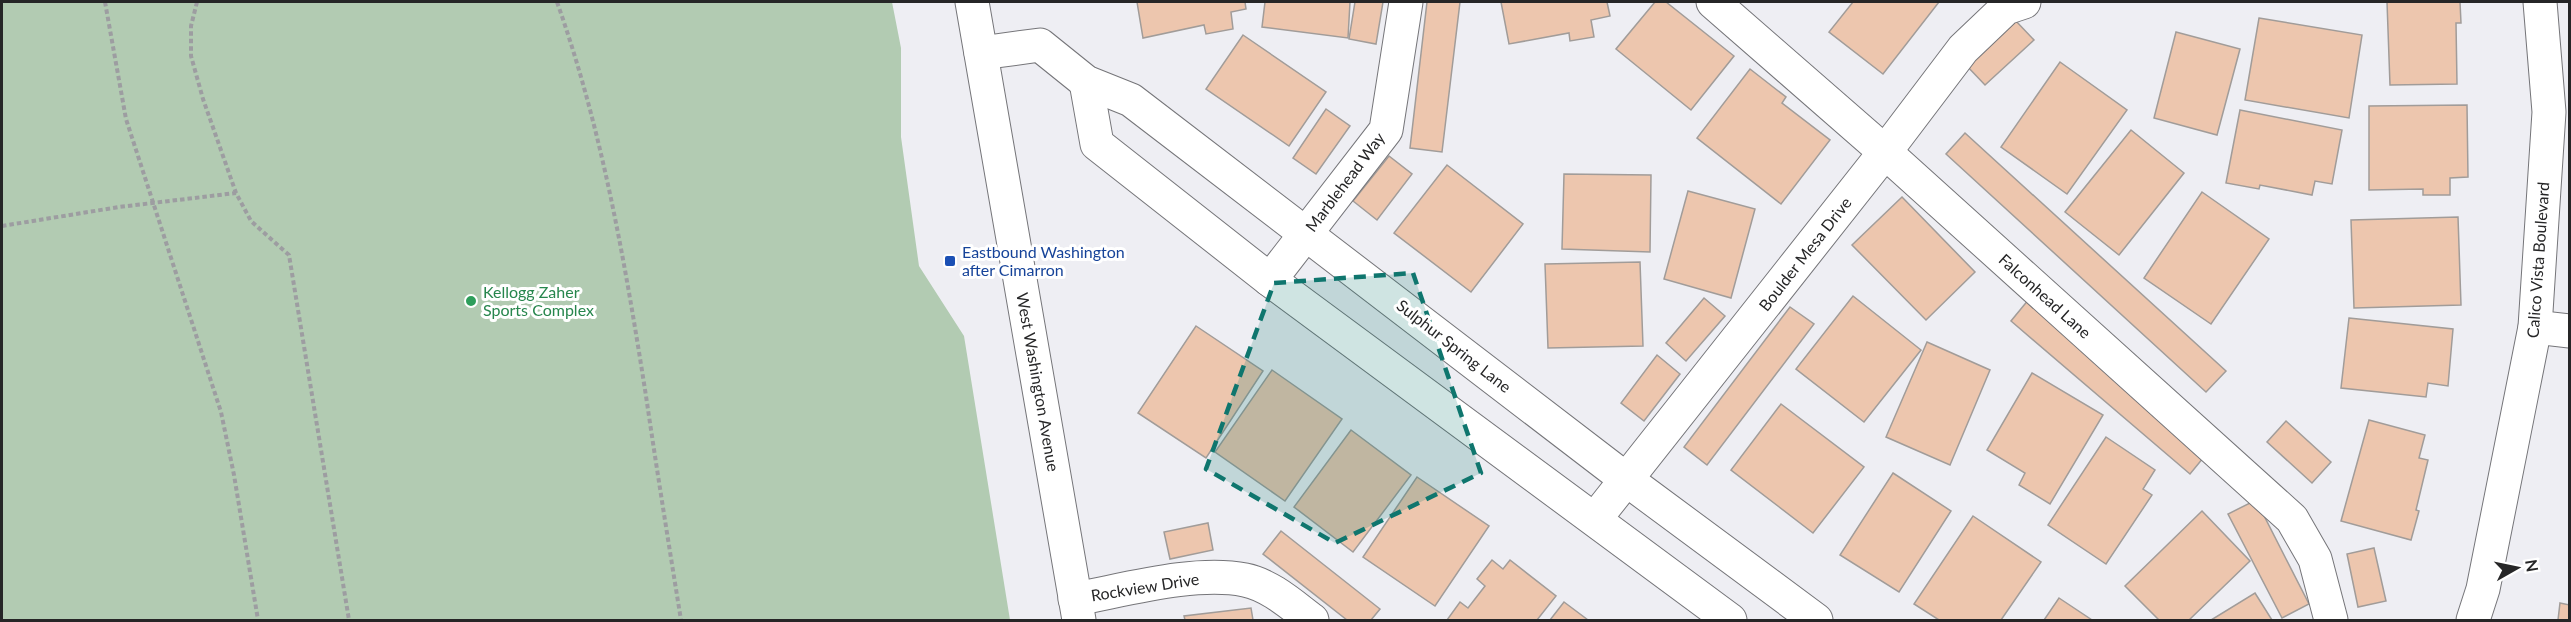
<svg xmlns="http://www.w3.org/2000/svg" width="2571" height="622" viewBox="0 0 2571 622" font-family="Lato,sans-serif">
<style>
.pitch{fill:#b2cbb2}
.building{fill:#edc6ae;stroke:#a19c99;stroke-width:1.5}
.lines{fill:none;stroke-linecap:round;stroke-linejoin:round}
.minor-casing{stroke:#757579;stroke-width:35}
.major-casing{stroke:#757579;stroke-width:35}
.path{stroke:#9d9da1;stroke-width:4;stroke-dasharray:4.5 3;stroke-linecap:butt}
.minor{stroke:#fff;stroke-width:33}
.major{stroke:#fff;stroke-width:33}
.marked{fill:#0f766e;fill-opacity:0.2;stroke:#0f766e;stroke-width:4.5;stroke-dasharray:12 8;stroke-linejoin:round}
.transit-dot{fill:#1a4fb4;stroke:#fff;stroke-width:2}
.leisure-dot{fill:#2e9e5b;stroke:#fff;stroke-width:2}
.labels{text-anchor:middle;stroke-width:6;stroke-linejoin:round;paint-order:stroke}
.street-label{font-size:16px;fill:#262627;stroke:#fff}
.transit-label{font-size:16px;fill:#164399;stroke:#fff;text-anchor:start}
.leisure-label{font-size:16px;fill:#27864d;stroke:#fff;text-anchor:start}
</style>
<rect width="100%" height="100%" fill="#eeeef3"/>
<!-- pitch -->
<polygon class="pitch" points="2,2 892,2 901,48 901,137 919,266 964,336 1010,620 2,620"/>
<!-- building -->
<g class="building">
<polygon points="1137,2 1245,2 1246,9 1231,12 1233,29 1206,34 1204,25 1143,38"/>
<polygon points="1265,2 1350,2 1348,38 1262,27"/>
<polygon points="1355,2 1383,2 1376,44 1349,39"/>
<polygon points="1427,2 1460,2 1442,152 1410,148"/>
<polygon points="1501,2 1607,2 1610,16 1591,20 1594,37 1570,41 1569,33 1509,44"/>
<polygon points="1655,2 1666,2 1734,56 1691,110 1616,49"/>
<polygon points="1853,2 1939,2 1883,74 1829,32"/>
<polygon points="2387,2 2460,2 2461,23 2456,23 2457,84 2390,85"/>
<polygon points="2259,18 2362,35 2349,118 2245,100"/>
<polygon points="2015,20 2034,40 1985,85 1966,65"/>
<polygon points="2176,32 2240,49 2217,135 2154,118"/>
<polygon points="1243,35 1326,92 1289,146 1206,89"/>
<polygon points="2060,62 2127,110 2067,194 2001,147"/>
<polygon points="1750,69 1786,97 1782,103 1830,140 1781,204 1697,138"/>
<polygon points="2467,105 2468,177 2450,178 2450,195 2423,195 2423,189 2369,190 2369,106"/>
<polygon points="1326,109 1350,126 1316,174 1293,158"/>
<polygon points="2240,110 2342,130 2332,184 2315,181 2312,195 2260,185 2259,189 2226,183"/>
<polygon points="2131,130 2184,173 2119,255 2065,212"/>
<polygon points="1965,133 2226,371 2206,392 1946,154"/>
<polygon points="1389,156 1412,174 1377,220 1353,201"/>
<polygon points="1447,165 1523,224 1471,292 1394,233"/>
<polygon points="1564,174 1651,175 1650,252 1562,249"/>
<polygon points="1688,191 1755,209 1731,298 1664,279"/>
<polygon points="2202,192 2269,239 2211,324 2144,278"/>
<polygon points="1902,197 1975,272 1926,320 1852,245"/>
<polygon points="2458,217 2461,305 2354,308 2351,220"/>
<polygon points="1640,262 1643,346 1548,348 1545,264"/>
<polygon points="1853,296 1921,350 1864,422 1796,369"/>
<polygon points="1704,298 1725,316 1686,361 1666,343"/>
<polygon points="2029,299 2208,452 2190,474 2011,321"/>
<polygon points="1790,307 1814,324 1707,465 1684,447"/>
<polygon points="2349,318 2453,329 2448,386 2428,383 2426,397 2341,388"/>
<polygon points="1196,326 1263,371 1206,458 1138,413"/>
<polygon points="1927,342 1990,370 1950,465 1886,437"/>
<polygon points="1657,355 1680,374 1644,421 1621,403"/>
<polygon points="1272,370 1342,419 1285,501 1215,452"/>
<polygon points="2032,373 2103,415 2050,504 2019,485 2025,473 1987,450"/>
<polygon points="1781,404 1864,467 1813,533 1731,470"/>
<polygon points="2369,420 2425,435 2419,458 2428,460 2416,510 2419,511 2411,540 2341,521"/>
<polygon points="2286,421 2331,462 2312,483 2267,442"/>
<polygon points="1351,430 1411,475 1353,552 1294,507"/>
<polygon points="2106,437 2155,470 2143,489 2152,495 2106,564 2048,525"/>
<polygon points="1893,473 1951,511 1899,592 1840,555"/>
<polygon points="1417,477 1489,526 1435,606 1363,557"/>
<polygon points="2256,500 2309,604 2282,618 2228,514"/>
<polygon points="2202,511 2250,561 2189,620 2159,620 2125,586"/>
<polygon points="1973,516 2041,562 2001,620 1939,620 1914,604"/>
<polygon points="1208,523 1213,550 1170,559 1164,532"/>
<polygon points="1281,531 1380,609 1371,620 1347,620 1263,554"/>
<polygon points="2374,548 2386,601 2358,607 2347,554"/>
<polygon points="1492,560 1503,569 1510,560 1556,596 1537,620 1447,620 1460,602 1468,608 1485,586 1477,579"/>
<polygon points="2255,593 2272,620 2211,620"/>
<polygon points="2059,598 2092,620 2044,620"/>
<polygon points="1564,602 1588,620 1550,620"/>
<polygon points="2560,603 2570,605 2570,620 2558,620"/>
<polygon points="1251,608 1253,620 1185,620 1184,616"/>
</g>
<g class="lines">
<!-- minor casing -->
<g class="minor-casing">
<g id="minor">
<polyline points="1713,2 1885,152 2292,519 2315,559 2331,620"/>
<polyline points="981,53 1040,45 1086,82 1131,100 1627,480 1816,620"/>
<polyline points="1086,82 1097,144 1270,280 1730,620"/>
<polyline points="1270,280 1386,130 1406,2"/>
<polyline points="2535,327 2570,331"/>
<polyline points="1595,519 1885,152 1963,49 2006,8 2024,2"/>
<path d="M1075,599C1125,590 1195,570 1245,580C1270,585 1292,605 1312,620"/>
<polyline points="2473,620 2483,589 2535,327 2549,112 2540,2"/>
</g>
</g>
<!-- major casing -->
<g class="major-casing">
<polyline id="major" points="972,2 1079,620"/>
</g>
<!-- path -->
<g class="path">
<polyline points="105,2 126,119 221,412 234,475 258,620"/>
<polyline points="197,2 191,26 191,56 203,99 236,193 251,221 289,255 349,620"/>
<path d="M557,2C602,129 625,262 646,396C657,471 669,546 681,620"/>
<polyline points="2,226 119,207 236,193"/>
</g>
<!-- minor -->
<use href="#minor" class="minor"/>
<!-- major -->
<use href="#major" class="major"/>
</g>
<!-- marked area -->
<path class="marked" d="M1413,273L1481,473L1335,543L1206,469L1274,283Z"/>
<!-- markers -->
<rect class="transit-dot" x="944" y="255" width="12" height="12" rx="3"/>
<circle class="leisure-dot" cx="471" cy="301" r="6"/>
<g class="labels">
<!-- street labels -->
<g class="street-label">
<text transform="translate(1345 182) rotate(-53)" y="6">Marblehead Way</text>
<text transform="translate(1805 254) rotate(-52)" y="6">Boulder Mesa Drive</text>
<text transform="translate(2538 260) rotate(-86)" y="6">Calico Vista Boulevard</text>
<text transform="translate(2045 296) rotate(42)" y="6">Falconhead Lane</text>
<text transform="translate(1454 346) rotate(38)" y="6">Sulphur Spring Lane</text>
<text transform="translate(1038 382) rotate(80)" y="6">West Washington Avenue</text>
<text transform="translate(1145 587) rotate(-9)" y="6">Rockview Drive</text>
</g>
<!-- transit labels -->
<g class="transit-label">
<text x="962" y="258">Eastbound Washington<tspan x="962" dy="18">after Cimarron</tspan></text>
</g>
<!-- leisure labels -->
<g class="leisure-label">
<text x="483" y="298">Kellogg Zaher<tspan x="483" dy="18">Sports Complex</tspan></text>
</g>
</g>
<!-- border -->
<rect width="2571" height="622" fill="none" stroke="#262627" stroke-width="6"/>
<!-- north arrow -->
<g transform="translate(2517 568) rotate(81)" stroke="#ffffff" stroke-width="4.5" paint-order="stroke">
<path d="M0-4.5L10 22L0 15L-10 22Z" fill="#262627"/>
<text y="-9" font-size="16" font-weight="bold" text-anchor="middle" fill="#262627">N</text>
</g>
</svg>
